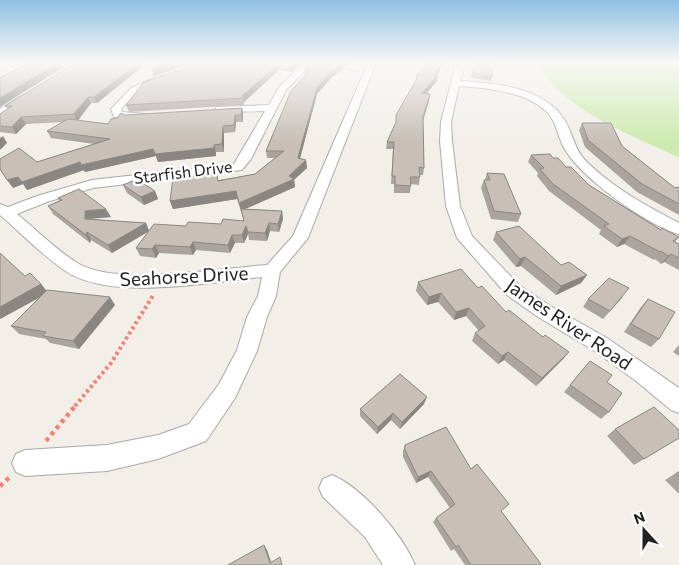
<svg xmlns="http://www.w3.org/2000/svg" width="679" height="565" viewBox="0 0 679 565" font-family="Commissioner,sans-serif">
<style>
.grass{fill:#cdebb0}
.lines{fill:none;stroke-linecap:round;stroke-linejoin:round}
.minor-casing{stroke:#a9a9a9;stroke-width:2}
.path-far2{stroke:#fa8072;stroke-width:2;stroke-dasharray:1 1;stroke-linecap:butt}
.path-far1{stroke:#fa8072;stroke-width:4;stroke-dasharray:3 3;stroke-linecap:butt}
.path{stroke:#fa8072;stroke-width:4.5;stroke-dasharray:4 4;stroke-linecap:butt}
.minor{fill:#fff;fill-rule:evenodd}
.wall{fill:#aba49e}
.shaded-wall{fill:#8b8681}
.building{fill:#c7bfb8;stroke:#8b8681}
.labels{text-anchor:middle;stroke-width:5;stroke-linejoin:round;paint-order:stroke}
.far-street-label{font-size:16px;fill:#222;stroke:#fff}
.street-label{font-size:19px;fill:#222;stroke:#fff}
</style>
<rect width="100%" height="100%" fill="#f2efe9"/>
<!-- grass -->
<path class="grass" d="M536,63H679V158C629,133 567,113 536,63Z"/>
<g class="lines">
<!-- minor casing -->
<g class="minor-casing">
<g id="minor">
<polygon points="6,63 17,63 0,71 0,66"/>
<path d="M304,63H313L286,90L251,159L242,170L93,188L47,202L17,214C37,230 57,251 79,264C117,286 222,268 267,265L293,236L368,63H376L308,238L280,272L276,296L267,317L257,351L235,398L206,441L158,459L107,471L25,476L16,472L12,463L16,454L25,450L107,445L158,435L189,424L219,384L237,350L247,317L258,296L262,277C210,282 112,301 67,272C44,257 21,233 0,215V204L8,207L37,196L92,180L234,164L265,111L219,112L216,111V107L269,105L279,87Z"/>
<path d="M456,63H464L460,81C494,83 543,87 564,119C574,135 573,148 587,162C613,188 647,206 679,223V234C648,226 583,179 566,151C557,138 558,123 546,111C524,91 487,88 459,86L451,122L452,141L460,206L472,236L519,285L552,307L607,338L679,388V413L671,410L636,381L593,350L538,317L507,295L457,238L446,206L440,141L441,122Z"/>
<polygon points="160,75 167,77 137,92 121,109 122,112 145,114 145,118 114,117 111,109 131,88"/>
<polygon points="23,95 31,97 0,116 0,109"/>
<path d="M332,475C363,488 402,534 415,565H383L365,537L323,497L319,488L323,479Z"/>
</g>
</g>
<!-- path-far2 -->
<g class="path-far2">
<polyline points="661,63 679,70"/>
<polyline points="339,68 358,71"/>
</g>
<!-- path-far1 -->
<polyline class="path-far1" points="75,406 111,363 154,294"/>
<!-- path -->
<g class="path">
<polyline points="46,441 76,405"/>
<polyline points="0,486 11,476"/>
</g>
<!-- minor -->
<use href="#minor" class="minor"/>
</g>
<!-- wall -->
<g class="wall">
<polygon points="147,63 97,103 91,103 78,121 108,124 117,118 125,115 242,108 243,114 243,122 236,122 235,132 224,133 224,152 216,152 216,156 158,162 156,156 85,172 84,170 27,190 23,184 13,188 37,162 94,144 51,138 47,131 63,122 26,124 16,134 0,132 0,114 8,109 5,106"/>
<polygon points="201,63 301,63 292,72 279,70 244,102 244,105 129,112 126,105"/>
<polygon points="308,63 349,63 348,65 331,78 317,94 300,159 306,160 307,168 294,179 295,187 245,209 282,211 283,219 279,232 270,231 267,241 249,240 248,234 244,243 235,243 230,253 196,250 193,255 159,253 156,258 140,256 136,248 148,232 112,253 91,240 90,243 53,214 48,206 60,200 58,198 111,217 90,219 146,223 149,231 186,226 221,224 244,221 237,199 173,209 170,201 219,180 255,174 275,158 267,158 266,151 306,74 305,74 304,68"/>
<polygon points="472,73 492,77 491,81 470,77"/>
<polygon points="416,75 437,75 437,81 426,94 429,101 423,120 424,168 423,175 420,175 419,185 411,184 410,193 394,193 394,184 391,184 393,149 386,149 387,142 416,81"/>
<polygon points="582,123 622,146 675,188 679,188 679,215 637,192 585,147 579,130"/>
<polygon points="531,155 553,158 589,185 661,230 679,237 675,242 679,244 679,270 664,262 661,264 655,259 654,260 624,244 617,247 599,234 601,230 549,191 537,176 538,173 528,162"/>
<polygon points="487,173 521,214 518,222 491,219 481,188 484,180 485,180"/>
<polygon points="123,185 155,191 158,199 144,205 127,193"/>
<polygon points="496,232 561,265 587,275 581,283 556,295 521,266 516,267 493,240"/>
<polygon points="25,276 41,284 46,290 115,305 79,349 50,343 46,339 19,334 11,326 40,297 0,319"/>
<polygon points="418,282 478,288 506,312 543,337 569,352 563,359 536,386 504,360 498,364 472,341 475,333 479,331 466,316 454,320 438,302 427,305 416,291"/>
<polygon points="623,297 603,319 583,307 588,299"/>
<polygon points="648,299 659,339 651,347 624,332 641,307"/>
<polygon points="679,345 679,356 673,352"/>
<polygon points="590,361 607,382 609,412 601,419 564,392"/>
<polygon points="424,404 400,429 391,420 377,434 360,416 360,409"/>
<polygon points="615,429 679,438 634,465 607,436"/>
<polygon points="405,445 471,469 539,565 465,565 454,549 451,551 433,522 436,518 450,508 428,477 416,483 403,457 403,451"/>
<polygon points="679,471 679,494 665,480"/>
</g>
<!-- shaded-wall -->
<g class="shaded-wall">
<polygon points="58,63 70,63 0,107 0,98"/>
<polygon points="138,63 147,63 97,103 94,97"/>
<polygon points="175,63 195,63 153,76 152,70"/>
<polygon points="295,63 301,63 292,72 291,66"/>
<polygon points="342,63 349,63 348,65 331,78 317,94 298,165 298,158 317,88 331,72"/>
<polygon points="442,63 444,63 434,80 438,75 437,81 421,100 422,93"/>
<polygon points="279,64 279,70 244,102 244,105 243,95"/>
<polygon points="430,94 429,101 422,124 423,117"/>
<polygon points="88,97 91,103 77,121 74,114"/>
<polygon points="242,108 243,114 243,122 241,115"/>
<polygon points="235,115 236,122 235,132 234,125"/>
<polygon points="21,117 26,124 16,134 12,127"/>
<polygon points="223,126 224,133 224,152 222,144"/>
<polygon points="3,136 7,143 0,150 0,138"/>
<polygon points="214,145 216,152 216,156 158,162 156,156 85,172 84,170 27,190 22,182 80,162 153,149"/>
<polygon points="306,160 307,168 294,180 294,179 295,187 241,211 239,203 289,176"/>
<polygon points="18,177 23,184 13,188 7,180"/>
<polygon points="155,191 158,199 144,205 141,197"/>
<polygon points="236,191 237,199 173,209 170,201"/>
<polygon points="106,209 111,217 85,219 85,211"/>
<polygon points="282,211 283,219 279,232 278,224"/>
<polygon points="146,223 149,231 112,253 108,245"/>
<polygon points="269,223 270,231 267,241 265,233"/>
<polygon points="246,226 248,234 244,243 242,235"/>
<polygon points="87,232 91,240 90,243 86,235"/>
<polygon points="232,235 235,243 230,253 228,245"/>
<polygon points="630,236 624,244 617,247 622,239"/>
<polygon points="193,242 196,250 193,255 190,247"/>
<polygon points="155,245 159,253 156,258 152,249"/>
<polygon points="671,254 664,262 661,264 668,256"/>
<polygon points="525,257 521,266 516,267 520,259"/>
<polygon points="587,275 581,283 556,295 561,286"/>
<polygon points="41,284 48,293 0,319 0,307"/>
<polygon points="441,293 438,302 427,305 429,297"/>
<polygon points="110,297 115,305 79,349 73,341"/>
<polygon points="469,308 466,316 454,320 456,312"/>
<polygon points="508,352 504,360 498,364 502,356"/>
<polygon points="569,352 563,359 536,386 542,378"/>
<polygon points="427,397 424,404 400,429 402,422"/>
<polygon points="393,413 391,420 377,434 378,427"/>
<polygon points="431,471 428,477 416,483 418,477"/>
<polygon points="264,545 267,550 272,565 270,563"/>
</g>
<!-- building -->
<g class="building">
<polygon points="28,63 58,63 0,98 0,78"/>
<polygon points="75,63 138,63 94,97 88,97 74,114 21,117 12,127 0,126 0,114 12,106 5,106"/>
<polygon points="157,63 175,63 152,70"/>
<polygon points="201,63 295,63 291,66 279,64 243,95 243,98 126,105 144,82"/>
<polygon points="308,63 342,63 331,72 317,88 298,158 306,160 289,176 294,179 239,203 236,191 170,201 173,178 217,175 218,181 255,174 284,151 266,151 291,91 311,69 304,68"/>
<polygon points="428,63 442,63 434,74 438,75 422,93 430,94 423,117 424,168 419,167 420,177 410,177 411,186 395,185 395,176 392,176 394,142 387,142 396,122 396,115 419,75 416,75"/>
<polygon points="476,63 494,63 492,77 472,73"/>
<polygon points="242,108 241,115 235,115 234,125 223,126 222,144 214,145 214,148 155,154 153,149 81,165 80,162 22,182 18,177 7,180 0,169 0,159 19,148 37,162 110,139 47,131 68,119 108,124 111,119 117,118 121,113 125,115"/>
<polygon points="582,123 611,123 622,146 675,188 678,187 679,188 679,204 642,184 588,140"/>
<polygon points="550,154 553,158 558,158 566,167 571,167 589,185 661,230 662,228 679,237 673,241 679,244 679,258 671,254 668,256 661,251 660,252 630,236 622,239 604,226 609,224 553,184 540,169 544,168 531,155"/>
<polygon points="487,173 504,174 521,214 494,211 484,180 490,180"/>
<polygon points="137,179 155,191 141,197 123,185"/>
<polygon points="79,189 106,209 85,211 85,219 146,223 108,245 87,232 86,235 48,206 62,200 58,198"/>
<polygon points="241,209 282,211 278,224 269,223 265,233 248,232 246,226 242,235 232,235 228,245 193,242 190,247 155,245 152,249 136,248 154,224 186,226 188,222 221,224 223,219 244,221"/>
<polygon points="519,226 561,265 569,262 587,275 561,286 525,257 520,259 496,232"/>
<polygon points="0,253 25,276 30,273 41,284 0,307"/>
<polygon points="461,269 478,288 482,286 506,312 509,310 543,337 545,335 569,352 542,378 508,352 502,356 475,333 485,326 469,308 456,312 441,293 429,297 418,282"/>
<polygon points="609,278 629,288 610,311 588,299"/>
<polygon points="47,290 110,297 73,341 43,336 46,332 11,326"/>
<polygon points="648,299 675,312 659,339 631,324"/>
<polygon points="590,361 612,375 607,382 622,393 609,412 570,385"/>
<polygon points="400,374 427,397 402,422 393,413 378,427 360,409"/>
<polygon points="654,407 679,430 679,438 644,459 615,429"/>
<polygon points="446,427 471,469 477,464 509,504 501,511 541,564 539,565 471,565 458,545 456,547 436,518 455,504 431,471 418,477 405,450 405,445"/>
<polygon points="679,472 679,477 676,474"/>
<polygon points="264,545 270,563 280,557 282,565 228,565"/>
</g>
<!-- sky -->
<linearGradient id="sky" x2="0" y2="1"><stop stop-color="#8fc0e4"/><stop offset="0.44" stop-color="#f9f8f5"/><stop offset="1" stop-color="#f9f8f5" stop-opacity="0"/></linearGradient>
<rect width="679" height="142" fill="url(#sky)"/>
<g class="labels">
<!-- far-street labels -->
<g class="far-street-label">
<text transform="translate(183 172) rotate(-7)" y="6">Starfish Drive</text>
</g>
<!-- street labels -->
<g class="street-label">
<text transform="translate(184 276) rotate(-3)" y="7">Seahorse Drive</text>
<text transform="translate(569 324) rotate(34)" y="7">James River Road</text>
</g>
</g>
<!-- north arrow -->
<g transform="translate(644 530) rotate(339)" stroke="#ffffff" stroke-width="4" paint-order="stroke">
<path d="M0-4L9 19L0 12L-9 19Z" fill="#222222"/>
<text y="-8" font-size="14" font-weight="bold" text-anchor="middle" fill="#222222">N</text>
</g>
</svg>
